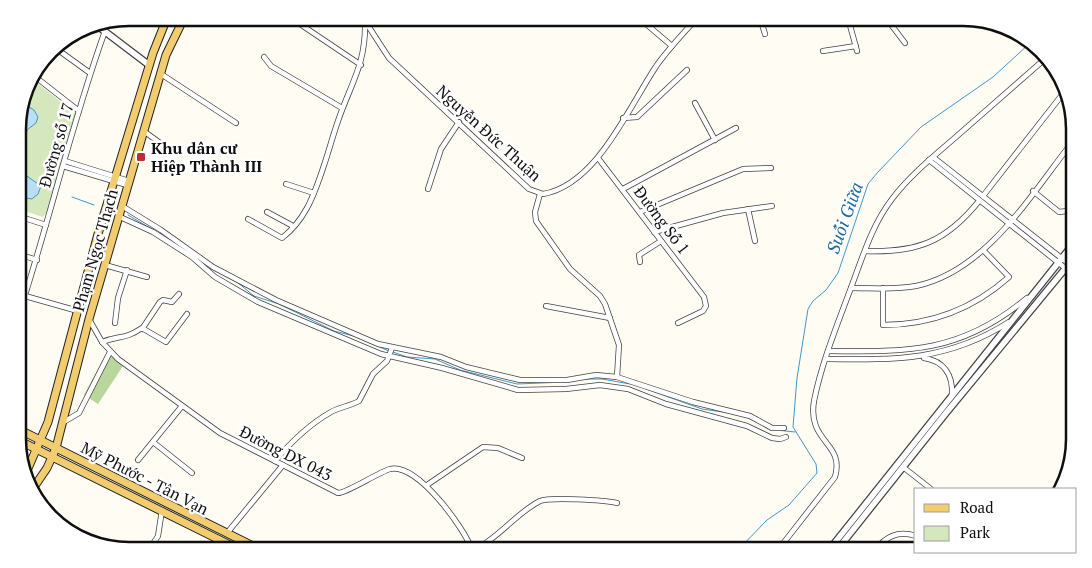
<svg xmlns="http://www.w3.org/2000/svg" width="1092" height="568" viewBox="0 0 1092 568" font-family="'PT Serif',serif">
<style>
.green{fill:#d5e8bd}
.forest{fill:#b9d79d}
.water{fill:#badff3;stroke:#4596c6}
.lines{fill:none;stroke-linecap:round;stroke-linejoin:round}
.stream{stroke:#4596c6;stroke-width:1}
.minor-casing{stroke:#424242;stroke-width:6}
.tertiary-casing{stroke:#424242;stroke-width:8}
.primary-casing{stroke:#202020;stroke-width:9}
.minor{stroke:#fff;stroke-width:4.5}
.tertiary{stroke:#fff;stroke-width:5.5}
.primary{stroke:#f1cd70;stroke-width:7}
.poi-dot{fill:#b92e39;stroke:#fff;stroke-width:2}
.labels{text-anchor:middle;stroke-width:5;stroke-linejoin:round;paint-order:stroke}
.street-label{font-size:16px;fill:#0f0f0f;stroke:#fff}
.poi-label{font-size:16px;font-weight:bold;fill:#0f0f0f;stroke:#fff;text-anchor:start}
.water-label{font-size:18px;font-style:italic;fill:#1f699b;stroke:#fff}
.rim{fill:none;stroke:#0f0f0f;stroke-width:2.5}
</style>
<rect width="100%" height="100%" fill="#fefcf3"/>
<!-- green -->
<polygon class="green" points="31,78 76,114 48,211 43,217 18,209 18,122"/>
<!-- forest -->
<polygon class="forest" points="107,352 123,366 98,404 84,395"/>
<!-- water -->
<polygon class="water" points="23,103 34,110 38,117 36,123 27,130 19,164 24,174 41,186 38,194 32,199 26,198 18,192 18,122"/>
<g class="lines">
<!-- stream -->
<g class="stream">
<polyline points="72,197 94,205"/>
<polyline points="128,215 180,246"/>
<polyline points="201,261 206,267 209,267"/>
<polyline points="215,270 229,278"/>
<polyline points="237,282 254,296 279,304 334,331 354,336"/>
<polyline points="363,340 389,351"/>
<polyline points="393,352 407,357 435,359 460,370 517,384 566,382"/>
<polyline points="585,379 602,379 630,384"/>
<polyline points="646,389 702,409 723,412"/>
<polyline points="746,417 754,420"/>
<polyline points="776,430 795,432"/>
<polyline points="738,550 767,520 789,505 817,473 816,464 793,427 797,378 808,309 813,301 826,290 838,273 868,184 878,172 921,127 993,77 1029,44"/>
</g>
<!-- minor casing -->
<g class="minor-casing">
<g id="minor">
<polyline points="291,18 361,65"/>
<path d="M363,18L389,58L529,189L543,194C596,185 628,109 655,68C667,50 683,34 697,18"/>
<polyline points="639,18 672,46"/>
<polyline points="760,18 765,34"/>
<polyline points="848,18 857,51"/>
<polyline points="886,18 905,43"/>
<polyline points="54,47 90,73"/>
<polyline points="823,51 856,46"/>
<polyline points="264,57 271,66 342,108"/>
<polyline points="161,74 236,123"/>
<polyline points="33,75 79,111"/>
<polyline points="695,103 715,140"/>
<polyline points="623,118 637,117 687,70"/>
<polyline points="145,132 171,151"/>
<polyline points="933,157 1074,268"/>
<polyline points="598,158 704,297 706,306 703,311 678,323"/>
<polyline points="929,160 1074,275"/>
<polyline points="65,161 129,181"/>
<polyline points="63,166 127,185"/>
<polyline points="286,184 314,193"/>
<polyline points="428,189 441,149 459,122"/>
<polyline points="623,189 736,128"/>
<polyline points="1033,191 1059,212 1067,211 1074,201"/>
<polyline points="983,196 1065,91"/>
<polyline points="122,206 161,230 213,267 276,300 378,344 441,357 466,367 520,380 567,380 596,375 617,377 619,345 605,304 600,296 570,269 536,221 535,212 540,194"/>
<polyline points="748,209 755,241"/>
<polyline points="267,212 293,226"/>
<polyline points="640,212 743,169 771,168"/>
<polyline points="18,216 46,225"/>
<polyline points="118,216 153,232 192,257 215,277 258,302 381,354 442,368 518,390 566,389 600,385 628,389 666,404 747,426 772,438 780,439 786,437"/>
<path d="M248,219L282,238C291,231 301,219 307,208C321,182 328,150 338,121C351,83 366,64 365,22"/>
<polyline points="654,232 723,213 772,206"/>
<path d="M865,251C917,253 946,242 979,201"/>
<polyline points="18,254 37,260"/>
<polyline points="640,262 639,255 661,241"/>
<polyline points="105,265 147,277"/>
<path d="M851,288C873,288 895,290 916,286C987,271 1031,194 1074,140"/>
<path d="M883,288V325C931,325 973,309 1009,277L984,251"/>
<polyline points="18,294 78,311"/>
<polyline points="546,306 610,318"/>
<path d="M18,317C49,223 71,125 105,31"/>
<path d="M89,319L102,342L118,359L220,433L338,493C347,493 377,473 390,469C417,462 465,529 472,550"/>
<polyline points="115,323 118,298 127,270"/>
<polyline points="142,329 160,302 163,300 172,302 179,294"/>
<path d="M102,342C120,335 124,340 142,328L166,342L187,314"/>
<path d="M828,351C909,352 961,353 1027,298"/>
<path d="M924,358C944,361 953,375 952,395"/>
<path d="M826,359C895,360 948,361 1009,322"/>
<polyline points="617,377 693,402 750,416 772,428 784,428"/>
<polyline points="62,423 79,413 110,352"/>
<polyline points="153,442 192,473"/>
<polyline points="138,460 182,406"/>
<path d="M275,461C291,442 308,425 331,412C340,407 350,406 359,401L373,374L387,361L392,348"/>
<polyline points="903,467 931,489"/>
<polyline points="427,485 483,447 498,448 522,458"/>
<polyline points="227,533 283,465"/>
<polyline points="403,546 412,550"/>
<polyline points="149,550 158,536 162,510"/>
<polyline points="211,550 220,540"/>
<path d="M474,550C499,538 516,513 540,501C550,497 605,500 617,503"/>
<polyline points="557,550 562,550"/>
<path d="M778,550L835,477C845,442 807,443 814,401C822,361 838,323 852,285C863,256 872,225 892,199C910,175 934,156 957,136C987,110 1016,84 1046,58"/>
<path d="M875,550C886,537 897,530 916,536"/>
</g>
</g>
<!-- tertiary casing -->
<g class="tertiary-casing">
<g id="tertiary">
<polyline points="95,24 149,65"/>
<polyline points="829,550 1074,243"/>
<polyline points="837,550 946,413 1074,258"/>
</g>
</g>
<!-- primary casing -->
<g class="primary-casing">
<g id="primary">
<polyline points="18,429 261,550"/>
<polyline points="18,440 240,550"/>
<polyline points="26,473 48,422 98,234 153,53 167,18"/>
<polyline points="32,490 47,468 56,448 89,319 166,55 184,18"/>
</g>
</g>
<!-- minor -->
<use href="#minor" class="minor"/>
<!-- tertiary -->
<use href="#tertiary" class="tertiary"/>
<!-- primary -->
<use href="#primary" class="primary"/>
</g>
<!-- markers -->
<rect class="poi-dot" x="136" y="152" width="10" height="10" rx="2.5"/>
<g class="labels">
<!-- street labels -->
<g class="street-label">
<text transform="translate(489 133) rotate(42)" y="6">Nguyễn Đức Thuận</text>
<text transform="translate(56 145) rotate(-74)" y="6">Đường số 17</text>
<text transform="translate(662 220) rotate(53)" y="6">Đường Số 1</text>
<text transform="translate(95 250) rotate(-74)" y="6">Phạm Ngọc Thạch</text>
<text transform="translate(286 453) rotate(27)" y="6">Đường DX 043</text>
<text transform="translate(145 478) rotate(27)" y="6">Mỹ Phước - Tân Vạn</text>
</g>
<!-- poi labels -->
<g class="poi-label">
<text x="151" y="154">Khu dân cư<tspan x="151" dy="18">Hiệp Thành III</tspan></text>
</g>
<!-- water labels -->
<g class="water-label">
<text transform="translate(845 218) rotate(-70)" y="6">Suối Giữa</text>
</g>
</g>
<!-- crop -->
<path d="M0 0H1092V568H0ZM129 26H963A103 103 0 0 1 1066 129V439A103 103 0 0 1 963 542H129A103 103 0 0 1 26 439V129A103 103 0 0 1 129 26Z" fill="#fff" fill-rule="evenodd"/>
<path class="rim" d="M129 26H963A103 103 0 0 1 1066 129V439A103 103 0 0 1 963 542H129A103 103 0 0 1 26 439V129A103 103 0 0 1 129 26Z"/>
<!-- legend -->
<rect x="914" y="488" width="162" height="65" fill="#ffffff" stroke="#9f9f9f"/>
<rect x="924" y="504" width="25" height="8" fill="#f1cd70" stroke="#9f9f9f"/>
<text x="960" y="513" font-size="15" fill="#0f0f0f">Road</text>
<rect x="924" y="526" width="25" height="15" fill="#d5e8bd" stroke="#9f9f9f"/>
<text x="960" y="538" font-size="15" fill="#0f0f0f">Park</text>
</svg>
